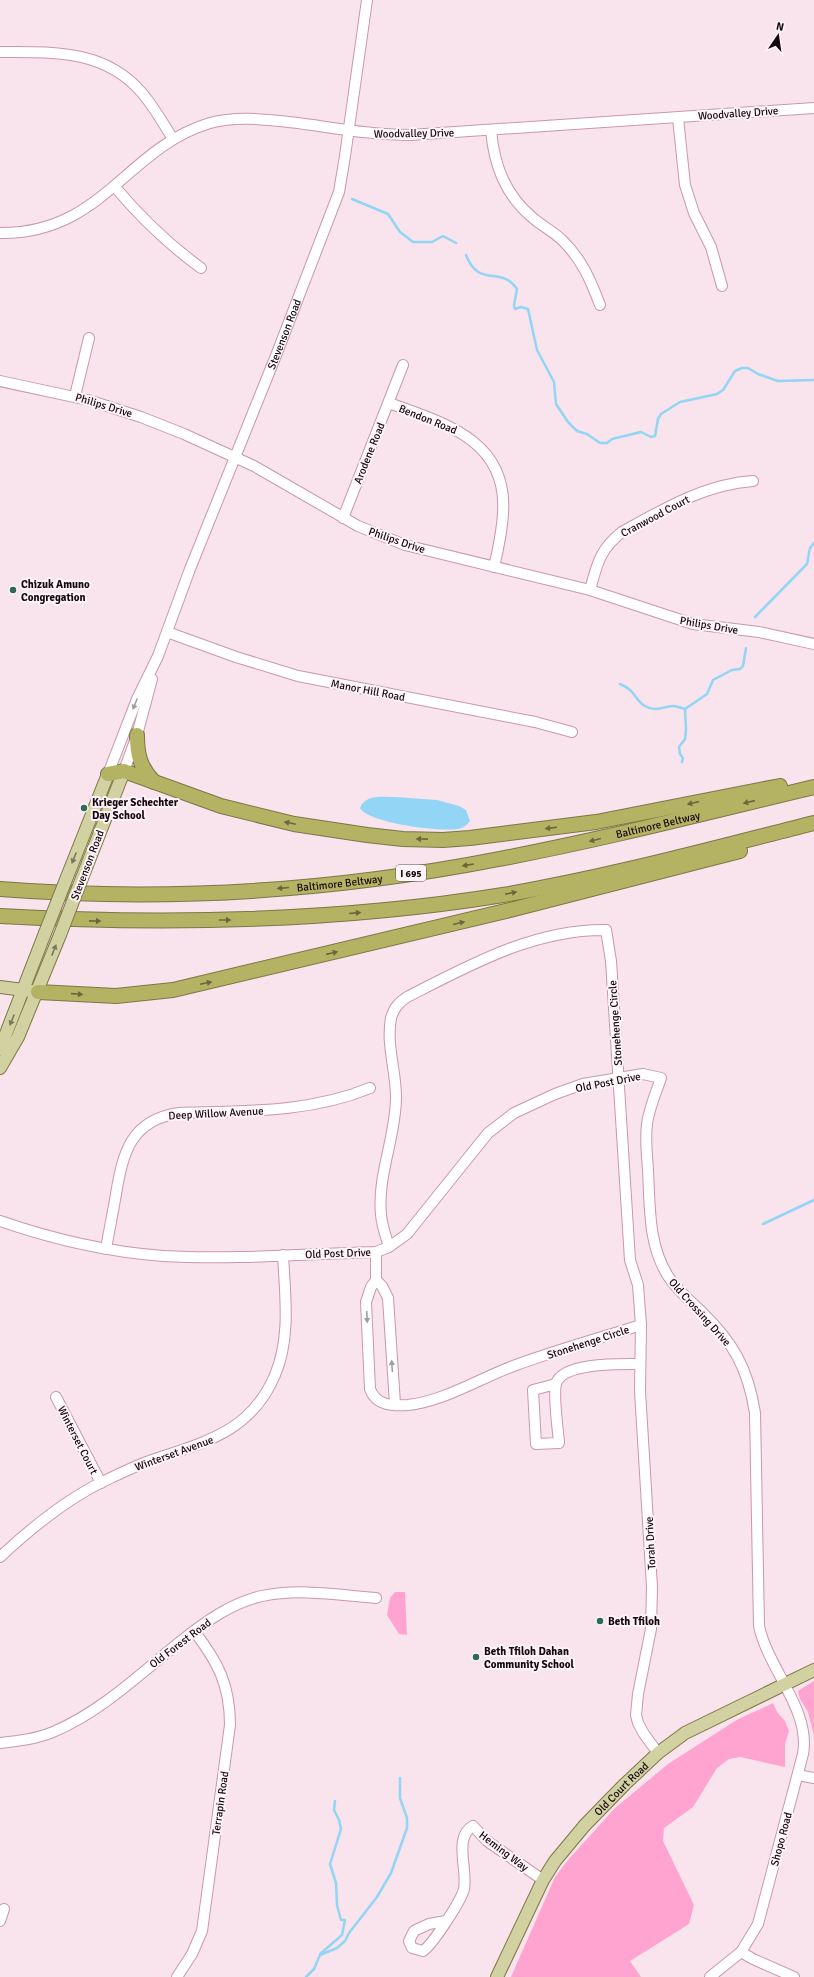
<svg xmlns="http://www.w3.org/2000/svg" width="814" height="1977" viewBox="0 0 814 1977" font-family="Signika,sans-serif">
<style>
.green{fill:#ffa4d1}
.water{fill:#92d5f4}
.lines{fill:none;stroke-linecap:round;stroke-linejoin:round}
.stream{stroke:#92d5f4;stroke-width:2.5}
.minor-casing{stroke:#c997af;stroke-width:12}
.major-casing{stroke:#7c7746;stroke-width:14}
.highway-casing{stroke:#7c7746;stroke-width:16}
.minor{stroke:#fff;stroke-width:10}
.major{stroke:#d1d1a1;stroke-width:12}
.highway{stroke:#b3b363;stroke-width:14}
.major-bridge-casing{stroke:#7c7746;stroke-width:14;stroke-linecap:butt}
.major-bridge{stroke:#d1d1a1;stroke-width:12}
.oneway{fill:#a29c9f}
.oneway2{fill:#6d663d}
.oneway3{fill:#7d765f}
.poi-dot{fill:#2e6b57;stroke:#fff4f8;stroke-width:1.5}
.labels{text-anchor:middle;stroke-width:4;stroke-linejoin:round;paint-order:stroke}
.shield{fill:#fff4f8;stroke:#5d4e55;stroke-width:1}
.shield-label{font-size:10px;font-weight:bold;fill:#17070f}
.street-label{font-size:11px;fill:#17070f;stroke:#fff4f8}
.poi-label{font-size:11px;font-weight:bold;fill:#17070f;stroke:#fff4f8;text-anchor:start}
</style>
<rect width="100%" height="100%" fill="#f9e3ed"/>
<!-- green -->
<g class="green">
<polygon points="395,1592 405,1592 407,1635 399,1634 387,1615 390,1598"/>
<polygon points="814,1681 814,1735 808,1712 800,1699 798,1691"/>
<path d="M773,1703L777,1712L785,1721L789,1731L785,1744V1767L740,1757L729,1759L717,1768L693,1807L664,1828L663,1841L694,1905L689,1924L630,1961L641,1977H511L555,1877L568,1860L615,1808L668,1764L735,1721C747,1714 760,1710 773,1703Z"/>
</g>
<!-- water -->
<path class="water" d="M395,797L437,800L459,806L466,810L470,821C467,825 462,829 457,829C440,832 368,823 360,808C365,794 383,797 395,797Z"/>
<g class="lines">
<!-- stream -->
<g class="stream">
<polyline points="352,199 388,214 400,232 413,242 432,242 443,236 456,243"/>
<path d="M466,255C479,289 501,265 517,289L514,305L515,309L521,307L528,309L537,350L554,382L556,404L568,422L577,431L587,434L600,443H607L612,439L641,432L651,437L655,436L658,419L661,414L680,402L717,394L723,390L735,371L742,368H748L758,374L778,381L814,380"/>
<polyline points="755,617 807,564 810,548 814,543"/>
<path d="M620,684C637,691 634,700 645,706C656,713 663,706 673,706C677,706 681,708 685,709"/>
<polyline points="685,709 707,694 713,680 732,670 740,669 743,666 746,648"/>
<polyline points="682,762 683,758 680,754 679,747 685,739 686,730 685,709"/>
<polyline points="763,1224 814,1200"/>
<polyline points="320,1954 342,1935 345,1920 341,1920 337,1905 336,1883 330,1864 341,1829 339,1820 334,1810 335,1801"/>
<polyline points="306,1977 314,1969 320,1955 337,1948 345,1941 349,1933 377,1897 391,1873 407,1828 407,1818 400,1798 400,1778"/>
</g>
<!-- minor casing -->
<g class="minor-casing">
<g id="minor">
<path d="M0,52C51,52 105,49 142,93C154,107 163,123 173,139"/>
<polyline points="678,118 685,185 694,213 711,247 722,286"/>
<path d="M491,130C494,165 505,195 533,218C543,227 555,232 564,242C582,260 591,281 600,305"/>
<path d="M115,187C141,218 168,244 201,268"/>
<path d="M0,233C103,234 126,148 210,123C239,115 269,120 298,123C335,128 372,135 410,135L814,108"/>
<polyline points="0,381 88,400 141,417 184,434 254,466 358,526 405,545 590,590 693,624 759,632 814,644"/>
<polyline points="75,396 89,338"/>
<path d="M389,403C444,423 508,440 503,513C502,532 498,550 494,567"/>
<polyline points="343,518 403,365"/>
<path d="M590,590C597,564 600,549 622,532C663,509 706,484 753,481"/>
<polyline points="167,632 236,657 298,676 535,722 572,732"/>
<polyline points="124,771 137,735 152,679"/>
<path id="s1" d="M108,774L137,699L158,656L190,569L277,353L339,192L345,156L367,0"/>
<path d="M0,1221C52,1239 108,1252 163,1256C233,1260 305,1254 376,1252L389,1247L407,1234L488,1133L514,1113L555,1094L583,1084L643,1074L661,1078C656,1093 649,1108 647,1124C645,1139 647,1155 648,1170C650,1205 648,1245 668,1276C677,1290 689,1300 701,1311C733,1342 748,1368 755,1413L759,1626C768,1669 811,1710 803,1754L758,1924L741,1952L710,1977"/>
<path d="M389,1247C386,1237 382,1226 381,1215C377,1175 396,1137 396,1097C396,1070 386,1045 391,1018C394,1008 398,1003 407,997C470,965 534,929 606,930L611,961L630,1260L638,1285L641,1325L640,1391L652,1587L651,1629L638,1694L636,1715L638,1723L644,1734L658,1753"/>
<path d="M106,1249C109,1231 113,1212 116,1194C123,1152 131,1120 179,1113C244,1111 309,1113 370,1088"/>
<path d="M376,1252V1280L371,1287L366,1302L370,1389C376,1406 393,1406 408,1405C445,1401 482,1377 516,1365C557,1350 600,1338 641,1325"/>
<polyline points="376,1280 382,1286 388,1298 395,1404"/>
<path d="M556,1384L533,1390L536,1444L559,1443C558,1429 553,1397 556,1384C562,1362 621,1364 640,1364"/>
<polyline points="56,1397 101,1483"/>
<path d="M0,1557C31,1528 64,1501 102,1482C119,1474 135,1466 152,1460C205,1442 251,1432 275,1375C291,1337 285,1295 283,1255"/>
<path d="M0,1743C18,1741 36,1739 53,1732C101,1712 141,1673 181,1641C205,1622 231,1603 262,1596C299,1588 339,1595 376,1598"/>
<polyline points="798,1775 814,1778"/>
<polyline points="0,1921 4,1909"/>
<path d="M446,1921L429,1924L414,1931L409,1941L412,1948L423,1951C433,1944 461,1901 464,1889C468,1870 453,1837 473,1826L487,1841L543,1880"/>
<polyline points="741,1952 753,1959 794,1977"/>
<path d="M177,1977L192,1954L202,1931L230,1725C230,1685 218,1662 194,1631"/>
</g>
</g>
<!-- major casing -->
<g class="major-casing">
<g id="major">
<polyline points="67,877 108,774"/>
<polyline points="82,878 124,771"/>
<polyline points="0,987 31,991"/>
<polyline points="0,1049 45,933"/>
<polyline points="0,1068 18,1037 60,935"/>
<path id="s2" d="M497,1977L543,1880L555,1861L585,1825L625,1784L658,1753L685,1733L814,1670"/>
</g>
</g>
<!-- highway casing -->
<g class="highway-casing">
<g id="highway">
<path d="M137,735C137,755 140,767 154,782"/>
<polyline points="108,774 124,771 221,806 294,824 367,835 403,839 443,840 470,838 596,822 780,786"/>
<path id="s3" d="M0,889C166,902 335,891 499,859C605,839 709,812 814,787"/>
<path d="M0,916C168,925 337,922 503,895C608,877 711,849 814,823"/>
<polyline points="38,992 116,996 173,990 514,909 740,851"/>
</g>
</g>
<!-- minor -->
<use href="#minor" class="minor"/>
<!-- major -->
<use href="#major" class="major"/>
<!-- highway -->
<use href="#highway" class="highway"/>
<!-- major-bridge casing -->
<g class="major-bridge-casing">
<g id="major-bridge">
<polyline points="45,933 67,877"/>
<polyline points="60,935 82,878"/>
</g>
</g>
<!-- major-bridge -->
<use href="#major-bridge" class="major-bridge"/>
</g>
<!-- one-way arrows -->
<defs><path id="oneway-solid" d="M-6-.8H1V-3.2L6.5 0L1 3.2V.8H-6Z"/></defs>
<g class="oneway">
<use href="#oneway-solid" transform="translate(135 704) rotate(112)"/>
<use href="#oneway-solid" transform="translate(367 1317) rotate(87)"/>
<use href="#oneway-solid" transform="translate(392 1366) rotate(-94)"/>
</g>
<g class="oneway2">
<use href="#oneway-solid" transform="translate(749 802) rotate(167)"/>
<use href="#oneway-solid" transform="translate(693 803) rotate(167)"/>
<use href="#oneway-solid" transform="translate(290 823) rotate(-168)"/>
<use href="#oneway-solid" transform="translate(551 828) rotate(173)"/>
<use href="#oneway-solid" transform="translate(422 839) rotate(-179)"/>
<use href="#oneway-solid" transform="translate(595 840) rotate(166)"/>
<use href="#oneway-solid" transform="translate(468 865) rotate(171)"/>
<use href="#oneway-solid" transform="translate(283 888) rotate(175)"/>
<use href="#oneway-solid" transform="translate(511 893) rotate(-11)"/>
<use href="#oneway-solid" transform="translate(355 913) rotate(-5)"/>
<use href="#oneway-solid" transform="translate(225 920)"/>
<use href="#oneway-solid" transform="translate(95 921) rotate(1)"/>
<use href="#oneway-solid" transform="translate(459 923) rotate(-14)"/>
<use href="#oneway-solid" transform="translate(332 953) rotate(-13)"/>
<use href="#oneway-solid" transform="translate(206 983) rotate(-12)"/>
<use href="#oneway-solid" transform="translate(77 994) rotate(4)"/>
</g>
<g class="oneway3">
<use href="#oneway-solid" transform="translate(74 858) rotate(112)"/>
<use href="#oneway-solid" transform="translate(54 950) rotate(-69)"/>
<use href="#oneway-solid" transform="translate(12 1020) rotate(112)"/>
</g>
<!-- markers -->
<g class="poi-dot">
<circle cx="13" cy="590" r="4"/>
<circle cx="84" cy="808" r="4"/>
<circle cx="600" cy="1621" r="4"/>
<circle cx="476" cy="1657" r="4"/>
</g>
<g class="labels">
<!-- shield labels -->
<rect class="shield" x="396" y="865" width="30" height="16" rx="3"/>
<g class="shield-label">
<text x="411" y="877">I 695</text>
</g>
<!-- street labels -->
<g class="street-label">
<text transform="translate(738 113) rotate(-4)" y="4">Woodvalley Drive</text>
<text transform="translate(414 133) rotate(-1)" y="4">Woodvalley Drive</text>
<text dy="4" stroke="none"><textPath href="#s1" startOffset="474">Stevenson Road</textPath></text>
<text transform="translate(104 405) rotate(17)" y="4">Philips Drive</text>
<text transform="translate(428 419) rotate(22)" y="4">Bendon Road</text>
<text transform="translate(369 453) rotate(-68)" y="4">Arodene Road</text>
<text transform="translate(655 516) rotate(-28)" y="4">Cranwood Court</text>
<text transform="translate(397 540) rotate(19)" y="4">Philips Drive</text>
<text transform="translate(709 625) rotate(10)" y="4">Philips Drive</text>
<text transform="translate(368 690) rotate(11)" y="4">Manor Hill Road</text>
<text dy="4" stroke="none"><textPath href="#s3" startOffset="664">Baltimore Beltway</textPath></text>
<text transform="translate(87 865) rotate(-69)" y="4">Stevenson Road</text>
<text dy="4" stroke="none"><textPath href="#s3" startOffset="340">Baltimore Beltway</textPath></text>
<text transform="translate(615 1023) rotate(-94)" y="4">Stonehenge Circle</text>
<text transform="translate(608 1082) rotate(-11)" y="4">Old Post Drive</text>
<text transform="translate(216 1113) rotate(-3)" y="4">Deep Willow Avenue</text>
<text transform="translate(338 1253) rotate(-2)" y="4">Old Post Drive</text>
<text transform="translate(700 1312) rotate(48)" y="4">Old Crossing Drive</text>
<text transform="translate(588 1342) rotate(-18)" y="4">Stonehenge Circle</text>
<text transform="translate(78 1440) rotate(63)" y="4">Winterset Court</text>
<text transform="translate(174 1453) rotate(-20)" y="4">Winterset Avenue</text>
<text transform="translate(650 1543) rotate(-93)" y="4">Torah Drive</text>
<text transform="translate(180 1643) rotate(-37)" y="4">Old Forest Road</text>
<text dy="4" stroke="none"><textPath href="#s2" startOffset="228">Old Court Road</textPath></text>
<text transform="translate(220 1803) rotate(-82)" y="4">Terrapin Road</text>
<text transform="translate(781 1839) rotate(-75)" y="4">Shopo Road</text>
<text transform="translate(504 1851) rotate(37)" y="4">Heming Way</text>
</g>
<!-- poi labels -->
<g class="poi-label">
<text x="21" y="588">Chizuk Amuno<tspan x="21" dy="13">Congregation</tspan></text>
<text x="92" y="806">Krieger Schechter<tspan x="92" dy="13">Day School</tspan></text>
<text x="608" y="1625">Beth Tfiloh</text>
<text x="484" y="1655">Beth Tfiloh Dahan<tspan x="484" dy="13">Community School</tspan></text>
</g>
</g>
<!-- north arrow -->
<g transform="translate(778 36) rotate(13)" stroke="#fff4f8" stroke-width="3" paint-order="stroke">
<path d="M0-3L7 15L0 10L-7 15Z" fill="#17070f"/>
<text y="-6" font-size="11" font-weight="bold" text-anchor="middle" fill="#17070f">N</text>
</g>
</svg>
